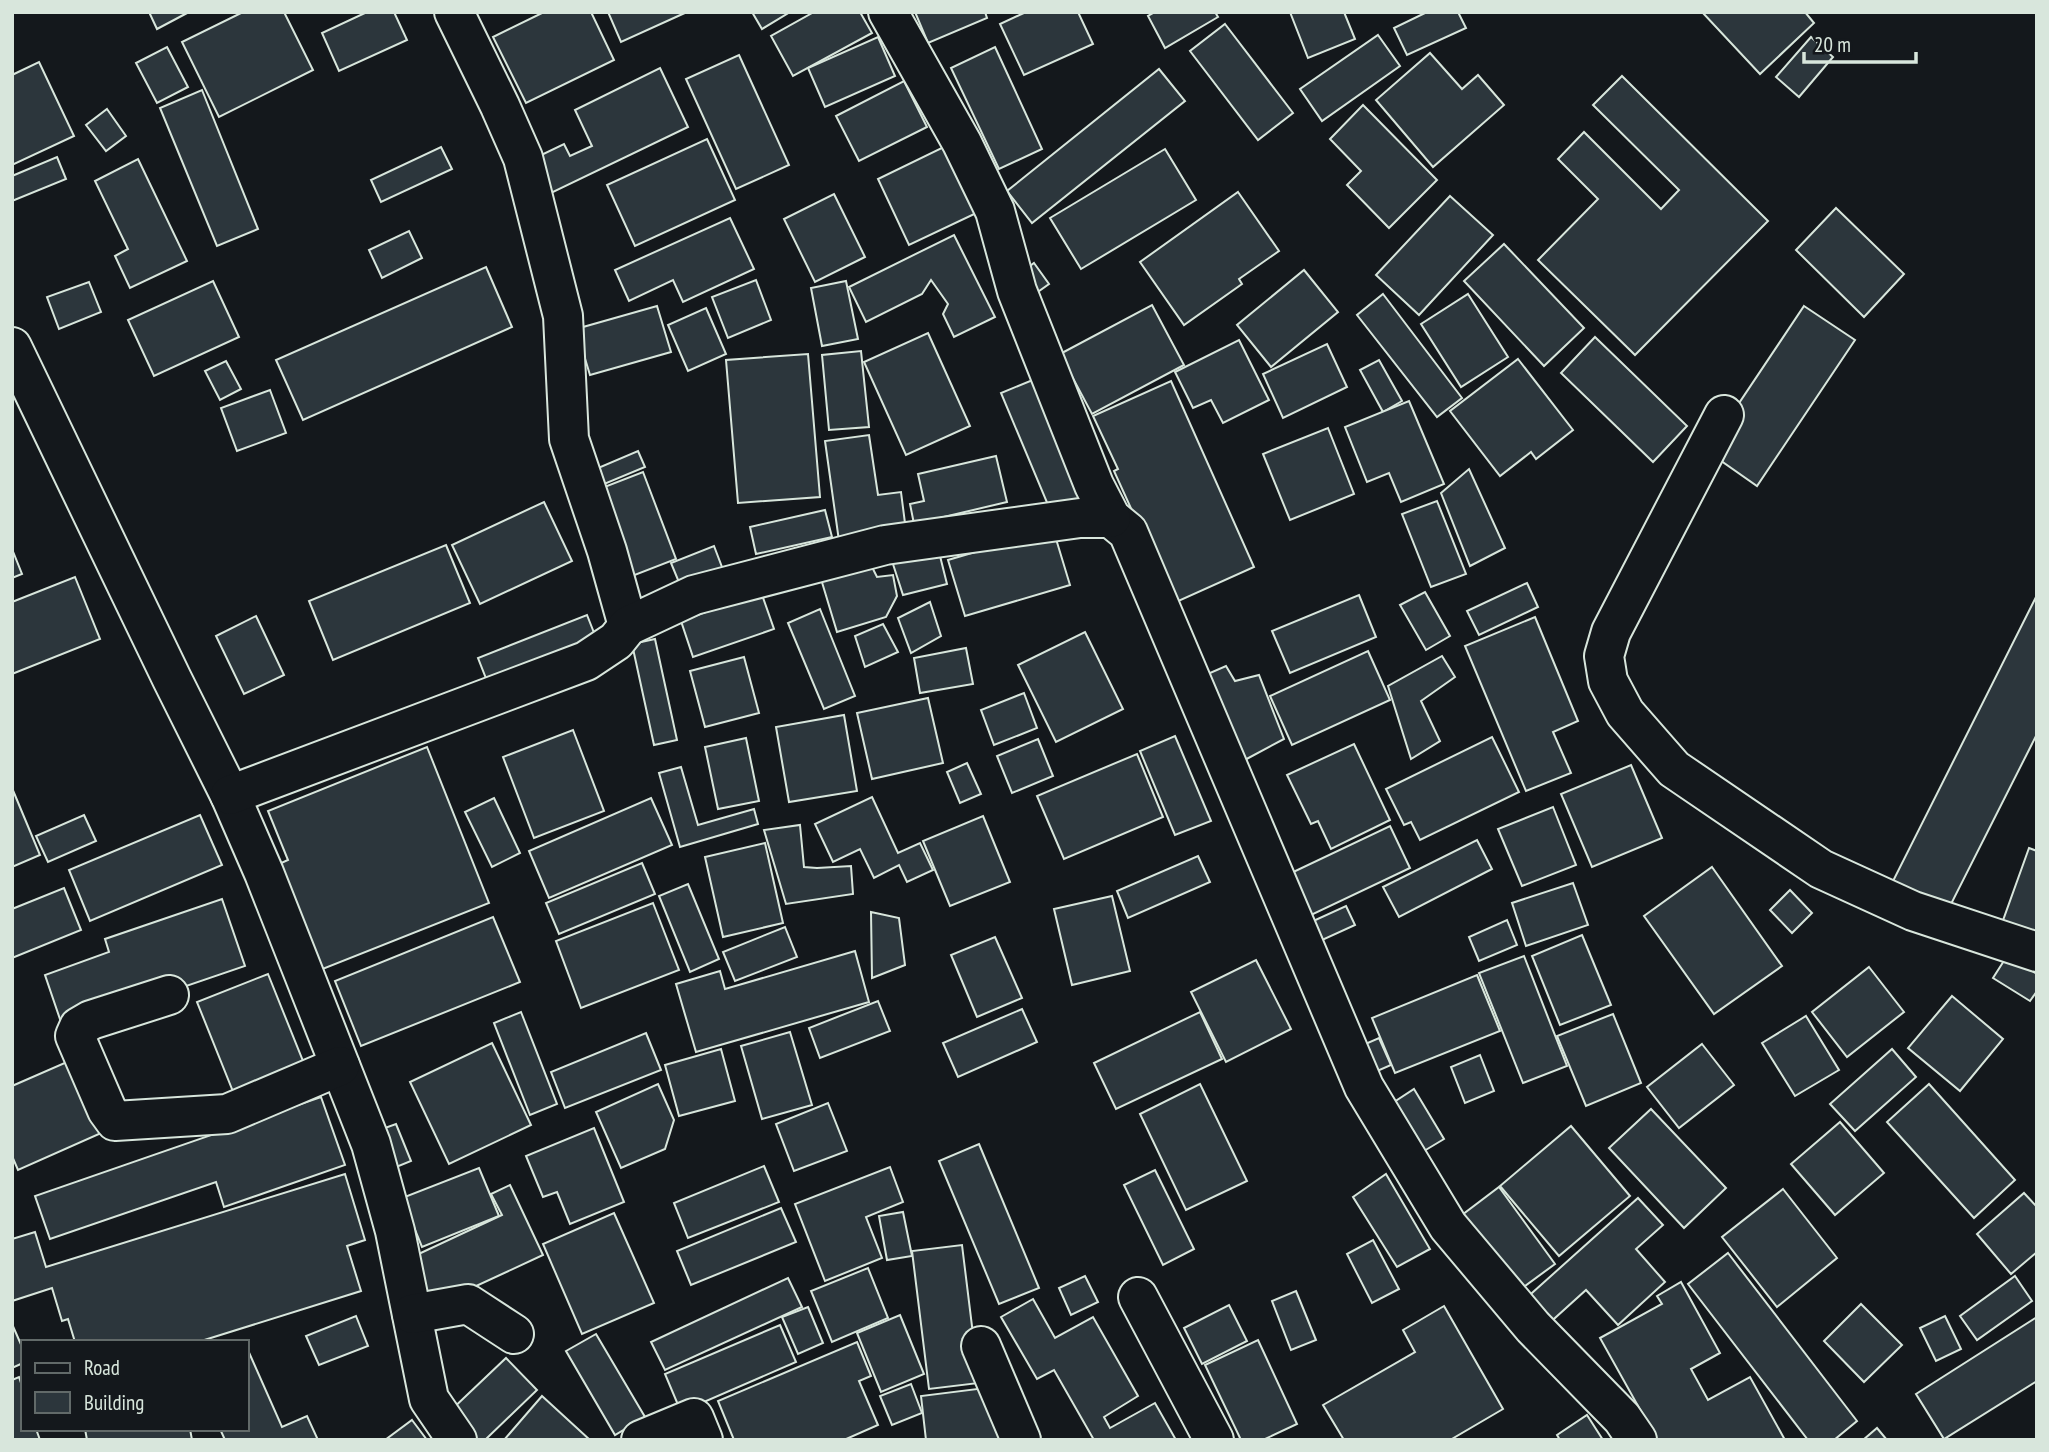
<svg xmlns="http://www.w3.org/2000/svg" width="2049" height="1452" viewBox="0 0 2049 1452" font-family="'PT Sans Narrow',sans-serif">
<style>
.building{fill:#2c363c;stroke:#d8e6dc;stroke-width:2}
.lines{fill:none;stroke-linecap:round;stroke-linejoin:round}
.minor-casing{stroke:#d8e6dc;stroke-width:42}
.minor{stroke:#14181c;stroke-width:38}
</style>
<rect width="100%" height="100%" fill="#14181c"/>
<!-- building -->
<g class="building">
<polygon points="149,12 189,12 157,29"/>
<polygon points="243,12 284,12 313,70 219,117 182,42"/>
<polygon points="367,12 394,12 407,40 339,71 322,33"/>
<polygon points="544,12 591,12 614,60 526,103 493,37"/>
<polygon points="608,12 687,12 621,42"/>
<polygon points="752,12 790,12 762,29"/>
<polygon points="814,12 860,12 872,33 793,76 771,36"/>
<polygon points="915,12 985,12 987,18 928,43"/>
<polygon points="1026,12 1078,12 1093,44 1024,75 1000,24"/>
<polygon points="1155,12 1215,12 1218,17 1165,48 1148,16"/>
<polygon points="1290,12 1344,12 1355,39 1308,58"/>
<polygon points="1427,12 1458,12 1466,28 1407,55 1394,28"/>
<polygon points="1702,12 1805,12 1814,23 1760,74"/>
<polygon points="1225,24 1293,113 1258,140 1190,51"/>
<polygon points="1378,35 1400,66 1322,121 1300,89"/>
<polygon points="878,37 895,76 825,107 808,68"/>
<polygon points="1811,37 1833,57 1799,97 1776,77"/>
<polygon points="167,47 188,87 157,103 136,63"/>
<polygon points="995,47 1042,149 999,169 951,68"/>
<polygon points="1430,53 1462,89 1478,75 1504,105 1433,167 1376,100"/>
<polygon points="739,55 789,165 736,189 686,79"/>
<polygon points="39,62 74,136 12,165 12,75"/>
<polygon points="660,68 688,127 551,193 535,158 564,144 570,156 592,146 575,110"/>
<polygon points="1159,69 1185,101 1032,223 1007,191"/>
<polygon points="1622,76 1768,221 1635,355 1538,260 1598,199 1558,159 1584,132 1661,209 1679,190 1593,105"/>
<polygon points="904,81 927,127 859,161 836,116"/>
<polygon points="202,90 258,229 217,246 160,108"/>
<polygon points="1363,105 1437,180 1389,228 1347,185 1361,171 1330,139"/>
<polygon points="107,109 126,136 106,151 86,125"/>
<polygon points="707,139 735,200 635,246 607,185"/>
<polygon points="956,141 987,208 909,245 878,179"/>
<polygon points="441,147 452,169 381,202 371,180"/>
<polygon points="1165,149 1196,200 1081,269 1050,218"/>
<polygon points="57,157 66,179 12,201 12,176"/>
<polygon points="138,159 187,261 130,288 115,256 128,249 95,181"/>
<polygon points="1238,192 1279,251 1239,279 1242,284 1184,325 1140,262"/>
<polygon points="834,194 865,257 815,282 784,219"/>
<polygon points="1450,196 1493,235 1419,315 1376,275"/>
<polygon points="1836,208 1904,274 1864,317 1796,250"/>
<polygon points="730,218 754,269 683,302 673,280 629,301 615,270"/>
<polygon points="409,231 422,258 382,278 369,250"/>
<polygon points="954,235 995,317 954,337 943,314 948,304 931,280 922,294 866,322 849,287"/>
<polygon points="1504,244 1584,328 1544,366 1464,281"/>
<polygon points="1034,263 1049,284 1032,296 1018,275"/>
<polygon points="486,267 512,327 303,420 276,360"/>
<polygon points="1304,270 1338,312 1271,367 1237,325"/>
<polygon points="756,280 771,320 728,338 712,297"/>
<polygon points="213,281 239,337 154,376 128,320"/>
<polygon points="846,281 858,339 822,346 811,288"/>
<polygon points="89,282 101,312 59,329 47,297"/>
<polygon points="1383,294 1462,398 1437,417 1357,315"/>
<polygon points="1468,294 1508,357 1461,387 1421,324"/>
<polygon points="1152,305 1184,365 1092,414 1060,354"/>
<polygon points="657,306 671,352 590,375 576,329"/>
<polygon points="1804,306 1855,340 1757,486 1707,451"/>
<polygon points="706,308 726,354 688,371 668,325"/>
<polygon points="928,333 970,426 906,455 864,362"/>
<polygon points="1595,337 1687,426 1653,462 1561,373"/>
<polygon points="1239,340 1269,400 1223,423 1211,400 1193,408 1175,372"/>
<polygon points="1327,344 1347,387 1283,418 1263,374"/>
<polygon points="861,351 869,427 829,430 822,355"/>
<polygon points="808,354 820,497 738,503 726,360"/>
<polygon points="1518,359 1573,430 1536,459 1531,452 1500,476 1450,411"/>
<polygon points="1379,360 1402,401 1383,412 1360,370"/>
<polygon points="226,361 241,389 220,400 205,371"/>
<polygon points="1035,379 1085,497 1051,512 1001,393"/>
<polygon points="1171,381 1254,567 1174,603 1114,471 1118,469 1093,416"/>
<polygon points="270,390 286,433 237,451 221,408"/>
<polygon points="1409,401 1444,484 1401,502 1389,473 1367,482 1345,427"/>
<polygon points="1328,428 1354,494 1290,520 1263,454"/>
<polygon points="869,435 878,495 901,492 906,531 839,541 825,441"/>
<polygon points="638,451 645,467 597,487 591,471"/>
<polygon points="996,456 1007,502 914,524 910,504 924,501 918,474"/>
<polygon points="1469,469 1505,548 1470,566 1441,493"/>
<polygon points="643,472 676,559 627,578 594,491"/>
<polygon points="1437,501 1466,574 1431,587 1402,514"/>
<polygon points="544,502 572,561 480,604 452,545"/>
<polygon points="825,510 832,537 756,554 750,527"/>
<polygon points="1053,529 1070,585 965,616 948,560"/>
<polygon points="446,545 470,603 333,660 309,601"/>
<polygon points="714,546 725,575 683,592 671,563"/>
<polygon points="938,548 947,584 903,595 892,561"/>
<polygon points="12,549 22,574 12,578"/>
<polygon points="871,565 877,577 893,575 897,596 886,617 837,632 821,579"/>
<polygon points="75,577 100,639 12,674 12,602"/>
<polygon points="1527,583 1538,607 1479,635 1467,611"/>
<polygon points="761,592 774,629 693,657 681,621"/>
<polygon points="1425,592 1450,636 1426,650 1400,605"/>
<polygon points="1359,595 1376,637 1290,673 1272,631"/>
<polygon points="2037,595 2037,734 1945,916 1890,887"/>
<polygon points="930,602 941,636 911,653 898,618"/>
<polygon points="820,609 855,696 824,709 788,623"/>
<polygon points="587,615 600,648 491,691 478,658"/>
<polygon points="256,616 284,675 244,694 216,636"/>
<polygon points="1535,617 1578,721 1553,732 1571,773 1526,791 1465,646"/>
<polygon points="883,624 898,652 865,667 855,636"/>
<polygon points="1085,632 1123,709 1056,742 1018,665"/>
<polygon points="655,639 677,740 654,745 632,644"/>
<polygon points="966,648 973,684 920,693 914,658"/>
<polygon points="1368,651 1390,700 1292,745 1270,696"/>
<polygon points="1442,656 1455,677 1421,701 1440,741 1411,759 1388,686"/>
<polygon points="744,657 759,713 705,727 690,671"/>
<polygon points="1226,666 1235,681 1259,675 1284,739 1241,762 1203,676"/>
<polygon points="1024,693 1037,728 994,745 981,710"/>
<polygon points="928,698 943,763 872,779 857,713"/>
<polygon points="844,715 857,791 789,802 776,727"/>
<polygon points="573,730 604,811 534,838 503,757"/>
<polygon points="1175,736 1211,821 1175,835 1140,751"/>
<polygon points="1492,737 1519,792 1420,840 1411,822 1404,825 1386,789"/>
<polygon points="746,738 759,801 718,809 705,747"/>
<polygon points="1038,739 1053,776 1012,793 997,756"/>
<polygon points="1354,744 1390,820 1331,849 1318,821 1311,824 1287,775"/>
<polygon points="427,747 489,903 310,974 268,869 288,860 268,811"/>
<polygon points="1137,754 1163,817 1064,859 1037,796"/>
<polygon points="967,763 981,794 960,803 947,772"/>
<polygon points="1631,765 1662,838 1592,867 1561,794"/>
<polygon points="681,767 698,825 754,809 758,824 680,847 659,773"/>
<polygon points="12,788 40,855 12,867"/>
<polygon points="872,797 898,853 920,843 933,870 907,882 899,865 874,878 860,849 833,862 815,824"/>
<polygon points="494,798 520,853 492,867 465,812"/>
<polygon points="651,798 672,845 549,898 529,851"/>
<polygon points="1553,807 1576,865 1522,886 1498,829"/>
<polygon points="84,815 96,841 48,862 36,836"/>
<polygon points="200,815 222,865 90,921 69,870"/>
<polygon points="983,816 1010,882 950,906 923,841"/>
<polygon points="800,825 804,867 817,868 851,866 853,894 786,904 764,830"/>
<polygon points="1390,826 1410,868 1309,916 1289,874"/>
<polygon points="1477,840 1492,869 1399,917 1383,887"/>
<polygon points="765,843 783,923 723,937 705,857"/>
<polygon points="2029,848 2037,851 2037,939 2001,926"/>
<polygon points="1198,856 1210,882 1128,918 1117,891"/>
<polygon points="642,863 655,894 559,934 546,903"/>
<polygon points="1712,867 1782,966 1714,1014 1644,916"/>
<polygon points="1573,883 1588,925 1526,946 1512,903"/>
<polygon points="688,884 719,959 690,972 659,896"/>
<polygon points="64,888 81,930 12,958 12,909"/>
<polygon points="1790,890 1812,913 1792,933 1770,910"/>
<polygon points="1112,896 1130,971 1072,985 1054,909"/>
<polygon points="222,899 245,966 63,1028 45,975 109,952 105,939"/>
<polygon points="653,903 679,970 581,1008 556,941"/>
<polygon points="1346,906 1355,925 1320,941 1311,922"/>
<polygon points="871,912 899,918 905,965 872,978"/>
<polygon points="493,917 520,982 361,1046 335,981"/>
<polygon points="1507,920 1517,945 1479,961 1469,937"/>
<polygon points="785,927 797,957 735,981 723,952"/>
<polygon points="1582,935 1611,1005 1560,1025 1532,956"/>
<polygon points="995,937 1022,998 977,1017 951,955"/>
<polygon points="855,951 869,1002 696,1052 676,984 720,971 725,989"/>
<polygon points="1524,956 1567,1066 1523,1083 1479,973"/>
<polygon points="2007,956 2037,974 2037,991 2030,1001 1993,978"/>
<polygon points="1256,960 1291,1029 1226,1062 1191,992"/>
<polygon points="1869,967 1904,1012 1847,1057 1812,1012"/>
<polygon points="268,974 307,1071 236,1099 197,1002"/>
<polygon points="1477,975 1500,1031 1395,1073 1372,1018"/>
<polygon points="1952,996 2003,1039 1960,1091 1908,1048"/>
<polygon points="878,1001 890,1031 820,1058 809,1028"/>
<polygon points="1022,1009 1037,1042 958,1077 943,1043"/>
<polygon points="521,1012 557,1104 530,1115 494,1023"/>
<polygon points="1200,1012 1222,1059 1116,1109 1094,1063"/>
<polygon points="1613,1014 1641,1083 1586,1106 1557,1036"/>
<polygon points="1806,1016 1839,1070 1795,1096 1762,1043"/>
<polygon points="790,1032 812,1105 762,1119 741,1046"/>
<polygon points="646,1033 661,1070 565,1108 551,1072"/>
<polygon points="1379,1038 1391,1065 1375,1072 1363,1045"/>
<polygon points="492,1043 531,1125 449,1164 410,1082"/>
<polygon points="1702,1044 1734,1085 1679,1128 1647,1087"/>
<polygon points="721,1049 735,1101 679,1116 665,1065"/>
<polygon points="1892,1049 1916,1077 1855,1131 1830,1104"/>
<polygon points="1480,1055 1494,1091 1465,1103 1451,1067"/>
<polygon points="76,1058 108,1130 18,1170 12,1156 12,1086"/>
<polygon points="658,1084 674,1120 665,1149 621,1168 596,1112"/>
<polygon points="1200,1084 1247,1181 1186,1210 1140,1114"/>
<polygon points="1929,1084 2015,1180 1974,1218 1887,1122"/>
<polygon points="1414,1089 1444,1139 1419,1154 1388,1106"/>
<polygon points="321,1097 345,1165 224,1207 216,1182 50,1239 35,1196"/>
<polygon points="828,1103 847,1151 794,1171 776,1124"/>
<polygon points="1651,1109 1726,1188 1684,1228 1609,1148"/>
<polygon points="1840,1122 1884,1173 1835,1215 1791,1164"/>
<polygon points="396,1124 411,1161 384,1172 368,1134"/>
<polygon points="1571,1126 1630,1196 1559,1256 1500,1186"/>
<polygon points="594,1128 624,1202 570,1224 557,1192 543,1197 526,1156"/>
<polygon points="979,1144 1039,1288 999,1304 939,1161"/>
<polygon points="764,1166 779,1202 688,1238 674,1203"/>
<polygon points="890,1167 903,1202 866,1217 882,1258 825,1281 795,1204"/>
<polygon points="479,1168 499,1216 422,1247 402,1198"/>
<polygon points="1155,1170 1194,1249 1163,1265 1124,1185"/>
<polygon points="345,1174 365,1240 347,1246 361,1291 198,1342 75,1342 68,1319 62,1321 52,1288 12,1301 12,1239 35,1232 46,1267"/>
<polygon points="1386,1174 1430,1249 1397,1267 1353,1197"/>
<polygon points="510,1185 543,1255 433,1306 410,1258 502,1215 491,1194"/>
<polygon points="1499,1187 1555,1264 1514,1294 1458,1218"/>
<polygon points="1783,1189 1837,1258 1777,1307 1722,1237"/>
<polygon points="2024,1193 2037,1207 2037,1252 2011,1274 1977,1234"/>
<polygon points="1638,1198 1663,1225 1636,1249 1665,1282 1618,1325 1586,1290 1545,1327 1523,1301"/>
<polygon points="781,1208 796,1242 691,1285 677,1251"/>
<polygon points="903,1212 912,1256 887,1260 879,1216"/>
<polygon points="614,1213 654,1303 582,1334 543,1244"/>
<polygon points="1373,1240 1399,1289 1372,1303 1347,1254"/>
<polygon points="962,1245 979,1383 929,1389 912,1251"/>
<polygon points="1728,1253 1857,1421 1834,1440 1808,1440 1688,1284"/>
<polygon points="868,1268 888,1318 832,1342 811,1291"/>
<polygon points="1085,1276 1098,1302 1071,1315 1059,1288"/>
<polygon points="2015,1276 2032,1301 1977,1340 1960,1316"/>
<polygon points="788,1278 802,1307 665,1370 651,1342"/>
<polygon points="1681,1282 1720,1353 1691,1369 1708,1400 1750,1377 1785,1440 1657,1440 1600,1338 1662,1304 1657,1296"/>
<polygon points="1296,1291 1316,1340 1291,1350 1272,1301"/>
<polygon points="1033,1299 1055,1338 1093,1317 1138,1396 1104,1417 1110,1428 1155,1403 1176,1440 1094,1440 1054,1370 1037,1379 1001,1317"/>
<polygon points="1861,1304 1902,1345 1864,1382 1824,1341"/>
<polygon points="1229,1305 1247,1341 1202,1364 1184,1328"/>
<polygon points="1444,1306 1503,1409 1450,1440 1344,1440 1323,1405 1415,1352 1403,1330"/>
<polygon points="808,1307 823,1343 798,1354 782,1317"/>
<polygon points="900,1315 924,1374 881,1392 857,1333"/>
<polygon points="356,1316 368,1346 319,1365 306,1336"/>
<polygon points="1945,1316 1961,1349 1936,1361 1920,1328"/>
<polygon points="2037,1317 2037,1381 1944,1439 1916,1394"/>
<polygon points="12,1324 23,1349 23,1363 12,1368"/>
<polygon points="780,1325 796,1362 681,1412 665,1374"/>
<polygon points="596,1334 645,1417 615,1435 566,1351"/>
<polygon points="1258,1340 1297,1424 1263,1440 1241,1440 1205,1365"/>
<polygon points="857,1342 871,1376 859,1381 878,1425 844,1440 734,1440 718,1401"/>
<polygon points="247,1348 282,1427 307,1416 318,1440 225,1440 220,1429 247,1429"/>
<polygon points="506,1358 537,1390 485,1440 473,1440 448,1413"/>
<polygon points="19,1377 23,1389 23,1429 36,1429 40,1440 12,1440 12,1380"/>
<polygon points="911,1384 922,1413 892,1425 880,1396"/>
<polygon points="993,1387 1000,1440 926,1440 921,1396"/>
<polygon points="542,1396 590,1440 504,1440"/>
<polygon points="1587,1415 1603,1440 1560,1440 1557,1435"/>
<polygon points="412,1420 427,1440 385,1440"/>
<polygon points="1877,1428 1887,1440 1863,1440"/>
<polygon points="85,1429 190,1429 192,1440 87,1440"/>
</g>
<g class="lines">
<!-- minor casing -->
<g class="minor-casing">
<g id="minor">
<polyline points="454,12 500,106 523,158 563,316 569,439 607,551 628,626"/>
<polyline points="888,12 962,143 995,211 1017,291 1094,485 1111,518 1128,532 1364,1087 1448,1226 1533,1327 1622,1418 1637,1440"/>
<polyline points="12,347 172,679 230,795 264,873 371,1144 395,1231 429,1399 457,1440"/>
<polyline points="1724,415 1611,632 1604,656 1608,681 1625,713 1674,769 1821,869 1913,911 2037,952"/>
<polyline points="230,795 586,661 616,641 628,626 694,595 885,545 1080,518 1111,518"/>
<polyline points="169,995 91,1020 79,1027 75,1036 107,1110 115,1121 227,1114 340,1066"/>
<polyline points="1138,1297 1214,1440"/>
<polyline points="412,1314 468,1304 514,1334"/>
<polyline points="981,1346 1021,1440"/>
<polyline points="641,1440 694,1418 703,1440"/>
</g>
</g>
<!-- minor -->
<use href="#minor" class="minor"/>
</g>
<!-- border -->
<rect width="2049" height="1452" fill="none" stroke="#d8e6dc" stroke-width="28"/>
<!-- legend -->
<rect x="21" y="1340" width="228" height="91" fill="#14181c" stroke="#626a69" stroke-width="2"/>
<rect x="35" y="1363" width="35" height="10" fill="#14181c" stroke="#626a69" stroke-width="2"/>
<text x="84" y="1375" font-size="21" fill="#d8e6dc">Road</text>
<rect x="35" y="1392" width="35" height="21" fill="#2c363c" stroke="#626a69" stroke-width="2"/>
<text x="84" y="1410" font-size="21" fill="#d8e6dc">Building</text>
<!-- scale -->
<path d="M1804 52v10h112v-10" fill="none" stroke="#d8e6dc" stroke-width="3.5"/>
<text x="1814" y="52" font-size="21" fill="#d8e6dc" stroke="#14181c" stroke-width="5" paint-order="stroke">20 m</text>
</svg>
